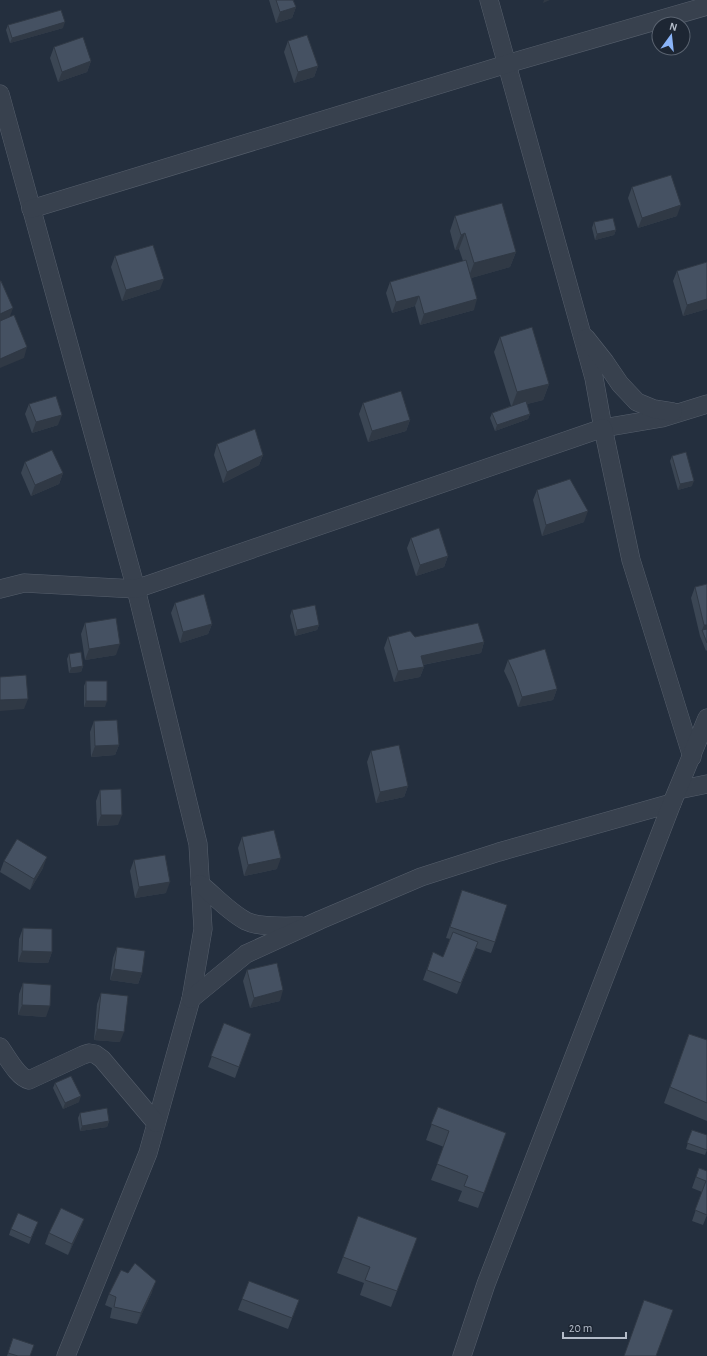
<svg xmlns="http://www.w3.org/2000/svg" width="707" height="1356" viewBox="0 0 707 1356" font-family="'Alegreya Sans',sans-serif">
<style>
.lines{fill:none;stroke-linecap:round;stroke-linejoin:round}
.street-casing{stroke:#565f6c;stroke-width:19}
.street{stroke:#38414e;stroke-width:18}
.wall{fill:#3b4654}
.shaded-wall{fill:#303945}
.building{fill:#455162;stroke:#303945}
</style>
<rect width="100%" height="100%" fill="#242f3e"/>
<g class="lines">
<!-- street casing -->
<g class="street-casing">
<g id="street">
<polyline points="489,0 594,378 603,428 662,418 707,404"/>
<polyline points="0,94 136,589 198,844 203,929 191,999 148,1153 66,1356"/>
<polyline points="31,209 507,64 707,6"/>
<polyline points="586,338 605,362 620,384 637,402 654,409 673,412"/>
<polyline points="0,589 24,583 136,589 603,428 631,560 692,757"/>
<polyline points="678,790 707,784"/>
<path d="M200,884C215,896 229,912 246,921C260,928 287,926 302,926"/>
<polyline points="191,999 246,954 320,920 421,877 499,852 672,803"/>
<path d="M0,1047C7,1056 17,1077 29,1080L83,1055L89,1053L95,1054L102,1059L156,1123"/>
<polyline points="462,1356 486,1284 672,803 707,718"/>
</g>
</g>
<!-- street -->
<use href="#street" class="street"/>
</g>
<!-- wall -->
<g class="wall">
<polygon points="269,0 293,0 296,7 292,18 276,23"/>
<polygon points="8,25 63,28 10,43 6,30"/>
<polygon points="288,41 318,66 314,77 294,83 284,52"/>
<polygon points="54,47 91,61 87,72 58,82 50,58"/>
<polygon points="632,187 677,216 638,228 628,198"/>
<polygon points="455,216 516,252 510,267 471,278 474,310 420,325 415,306 392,313 386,293 390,282 463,261 459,249 455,250 450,231"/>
<polygon points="594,222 616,230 614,235 595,240 592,228"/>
<polygon points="115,256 160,289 122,301 111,267"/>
<polygon points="707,262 707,309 683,316 673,281 677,271"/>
<polygon points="500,337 549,384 543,400 527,404 530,414 528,419 495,431 490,418 492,413 511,406 494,352"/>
<polygon points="363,403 410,420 406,431 368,442 359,414"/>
<polygon points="29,404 58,425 32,433 25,414"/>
<polygon points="217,444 263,455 259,465 223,483 214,455"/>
<polygon points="672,456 692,486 678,490 670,461"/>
<polygon points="25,462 63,473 59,484 31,496 21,473"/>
<polygon points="537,490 584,522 542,536 533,500"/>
<polygon points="411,538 448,556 444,567 416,576 407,548"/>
<polygon points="707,584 707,650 706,651 700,636 691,598 695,587"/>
<polygon points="175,603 212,624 208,634 180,643 171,613"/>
<polygon points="292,610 319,625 317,630 295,636 290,616"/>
<polygon points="85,623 116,655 85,660 81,634"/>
<polygon points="388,637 415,637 484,642 481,653 423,665 424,667 420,677 394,682 384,648"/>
<polygon points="69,654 83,666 81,672 69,673 67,659"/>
<polygon points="508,660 557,689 553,700 518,707 511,686 504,671"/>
<polygon points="86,681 105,707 84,707 84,686"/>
<polygon points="94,721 119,745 115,755 91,757 90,732"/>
<polygon points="371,751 408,786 404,797 376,803 367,762"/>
<polygon points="100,790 118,825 97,826 96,801"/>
<polygon points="242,837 277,869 244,876 238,848"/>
<polygon points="134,860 166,893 135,898 130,871"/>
<polygon points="4,861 43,868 30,890 0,872"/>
<polygon points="462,890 495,942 491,953 476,948 457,994 423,980 433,952 443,957 450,939 446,938"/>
<polygon points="23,928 52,952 48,963 18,962 19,939"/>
<polygon points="117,947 142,973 138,984 110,980 113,958"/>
<polygon points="247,970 280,1001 250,1008 243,981"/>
<polygon points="23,983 46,1017 18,1015 19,994"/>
<polygon points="101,993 120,1042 94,1040 97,1004"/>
<polygon points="224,1023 251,1034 235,1078 208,1067"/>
<polygon points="689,1034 707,1040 707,1121 664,1103"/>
<polygon points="55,1083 79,1102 63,1109 53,1088"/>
<polygon points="438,1107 506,1133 478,1208 458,1201 462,1191 431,1180 444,1147 426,1140"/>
<polygon points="80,1113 109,1121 107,1127 80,1131 78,1118"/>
<polygon points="692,1130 707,1150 705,1155 686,1149"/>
<polygon points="699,1168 707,1171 707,1215 703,1225 692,1221 702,1192 692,1188"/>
<polygon points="84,1219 80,1229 68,1255 45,1244 49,1233"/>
<polygon points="38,1222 29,1244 9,1235 11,1229"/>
<polygon points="417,1238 391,1307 360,1295 364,1283 337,1273 343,1257"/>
<polygon points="249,1281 299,1300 288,1329 238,1310"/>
<polygon points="152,1292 137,1324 110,1318 112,1308 105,1305 109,1294"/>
<polygon points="13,1338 30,1356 7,1356"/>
</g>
<!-- shaded-wall -->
<g class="shaded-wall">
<polygon points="544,0 550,0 543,3"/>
<polygon points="296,7 292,18 276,23 280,12"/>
<polygon points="65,22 63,28 10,43 12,38"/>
<polygon points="91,61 87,72 58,82 62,72"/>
<polygon points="318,66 314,77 294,83 298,72"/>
<polygon points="681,205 677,216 638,228 642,218"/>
<polygon points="616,230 614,235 595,240 597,234"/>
<polygon points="465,233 459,249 455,250 461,235"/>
<polygon points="516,252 510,267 468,279 474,263"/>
<polygon points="164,279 160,289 122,301 126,290"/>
<polygon points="419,296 415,306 392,313 396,302"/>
<polygon points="477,299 474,310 420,325 424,314"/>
<polygon points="707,299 707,309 683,316 687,305"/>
<polygon points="13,308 9,319 0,323 0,314"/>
<polygon points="27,347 24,358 0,368 0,359"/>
<polygon points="549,384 543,400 511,408 517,392"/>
<polygon points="530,414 528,419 495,431 497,425"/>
<polygon points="62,415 58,425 32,433 36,422"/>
<polygon points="410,420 406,431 368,442 372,431"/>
<polygon points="263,455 259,465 223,483 227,472"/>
<polygon points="63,473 59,484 31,496 35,485"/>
<polygon points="694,481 692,486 678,490 680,484"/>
<polygon points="588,511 584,522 542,536 546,525"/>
<polygon points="448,556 444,567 416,576 420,565"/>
<polygon points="212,624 208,634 180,643 183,632"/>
<polygon points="319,625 317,630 295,636 297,630"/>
<polygon points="704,625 707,625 707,634 702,630"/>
<polygon points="484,642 481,653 417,666 421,656"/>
<polygon points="120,644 116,655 85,660 89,649"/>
<polygon points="83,666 81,672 69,673 71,668"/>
<polygon points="424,667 420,677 394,682 398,671"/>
<polygon points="557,689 553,700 518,707 522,697"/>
<polygon points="28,699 24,709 0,711 0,700"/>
<polygon points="86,701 107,701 105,707 84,707"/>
<polygon points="119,745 115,755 91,757 95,746"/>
<polygon points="408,786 404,797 376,803 380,792"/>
<polygon points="101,815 122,815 118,825 97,826"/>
<polygon points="47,857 43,868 30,890 34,879"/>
<polygon points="281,858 277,869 244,876 248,865"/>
<polygon points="170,882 166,893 135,898 139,887"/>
<polygon points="22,951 52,952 48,963 18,962"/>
<polygon points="114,969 142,973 138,984 110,980"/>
<polygon points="283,990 280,1001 250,1008 254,998"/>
<polygon points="22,1005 50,1006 46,1017 18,1015"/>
<polygon points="97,1029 124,1032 120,1042 94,1040"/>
<polygon points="81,1096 79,1102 63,1109 65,1103"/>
<polygon points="109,1121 107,1127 80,1131 82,1126"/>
<polygon points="84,1219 80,1229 68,1255 72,1244"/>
<polygon points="156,1281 152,1292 137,1324 141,1313"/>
</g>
<!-- building -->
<g class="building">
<polygon points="276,0 293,0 296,7 280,12"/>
<polygon points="61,10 65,22 12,38 8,25"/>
<polygon points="307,35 318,66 298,72 288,41"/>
<polygon points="83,37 91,61 62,72 54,47"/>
<polygon points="671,175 681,205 642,218 632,187"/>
<polygon points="502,203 516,252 474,263 465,233 461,235 455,216"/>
<polygon points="613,218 616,230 597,234 594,222"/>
<polygon points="153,245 164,279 126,290 115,256"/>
<polygon points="466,260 477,299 424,314 419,296 396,302 390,282"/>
<polygon points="707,262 707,299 687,305 677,271"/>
<polygon points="0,281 1,281 13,308 0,314"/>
<polygon points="14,315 27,347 0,359 0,321"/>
<polygon points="532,327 549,384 517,392 500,337"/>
<polygon points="401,391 410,420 372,431 363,403"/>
<polygon points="56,396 62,415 36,422 29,404"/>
<polygon points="526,401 530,414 497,425 492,413"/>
<polygon points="255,429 263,455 227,472 217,444"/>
<polygon points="52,450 63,473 35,485 25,462"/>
<polygon points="686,452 694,481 680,484 672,456"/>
<polygon points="570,479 588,511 546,525 537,490"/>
<polygon points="439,528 448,556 420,565 411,538"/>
<polygon points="707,584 707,625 704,625 695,587"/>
<polygon points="204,594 212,624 183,632 175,603"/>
<polygon points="315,605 319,625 297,630 292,610"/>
<polygon points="116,618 120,644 89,649 85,623"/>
<polygon points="478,623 484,642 421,656 424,667 398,671 388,637 410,631 415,637"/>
<polygon points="707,629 707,643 702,630"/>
<polygon points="545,649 557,689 522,697 515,676 508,660"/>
<polygon points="81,652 83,666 71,668 69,654"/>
<polygon points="26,675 28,699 0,700 0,677"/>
<rect x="86" y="681" width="21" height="20"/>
<polygon points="117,720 119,745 95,746 94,721"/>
<polygon points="399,745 408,786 380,792 371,751"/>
<polygon points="121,789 122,815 101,815 100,790"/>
<polygon points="274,830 281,858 248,865 242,837"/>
<polygon points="17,839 47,857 34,879 4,861"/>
<polygon points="165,855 170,882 139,887 134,860"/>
<polygon points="462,890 507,905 495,942 450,927"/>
<polygon points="23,928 52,929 52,952 22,951"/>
<polygon points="453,932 478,942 461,983 427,970 433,952 443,957"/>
<polygon points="117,947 145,951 142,973 114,969"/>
<polygon points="277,963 283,990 254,998 247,970"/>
<polygon points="23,983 51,985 50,1006 22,1005"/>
<polygon points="101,993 128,996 124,1032 97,1029"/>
<polygon points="224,1023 251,1034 239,1067 211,1056"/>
<polygon points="689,1034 707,1040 707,1103 670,1087"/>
<polygon points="71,1076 81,1096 65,1103 55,1083"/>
<polygon points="438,1107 506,1133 484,1193 464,1186 468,1176 437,1164 449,1131 431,1124"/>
<polygon points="107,1108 109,1121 82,1126 80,1113"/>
<polygon points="692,1130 707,1135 707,1150 687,1143"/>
<polygon points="699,1168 707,1171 707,1215 695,1210 706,1181 696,1177"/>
<polygon points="61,1208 84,1219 72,1244 49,1233"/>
<polygon points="18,1213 38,1222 31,1238 11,1229"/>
<polygon points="358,1216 417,1238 397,1291 365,1280 370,1267 343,1257"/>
<polygon points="135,1263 156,1281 141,1313 114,1307 116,1297 109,1294 121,1270 128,1273"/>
<polygon points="249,1281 299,1300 292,1318 242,1299"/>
<polygon points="644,1300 673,1310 656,1356 624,1356"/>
<polygon points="13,1338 34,1345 30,1356 18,1356 8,1353"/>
</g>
<!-- north arrow -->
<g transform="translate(671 36) rotate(15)"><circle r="19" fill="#1d2633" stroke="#59626f"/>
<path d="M0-3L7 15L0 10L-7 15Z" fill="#8ab4f8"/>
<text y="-6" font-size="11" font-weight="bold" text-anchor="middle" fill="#b4bcc9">N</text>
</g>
<!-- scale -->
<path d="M563 1332v6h63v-6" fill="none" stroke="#b4bcc9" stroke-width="2"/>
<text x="569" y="1332" font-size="12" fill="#b4bcc9" stroke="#1d2633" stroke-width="3" paint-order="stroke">20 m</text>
</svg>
